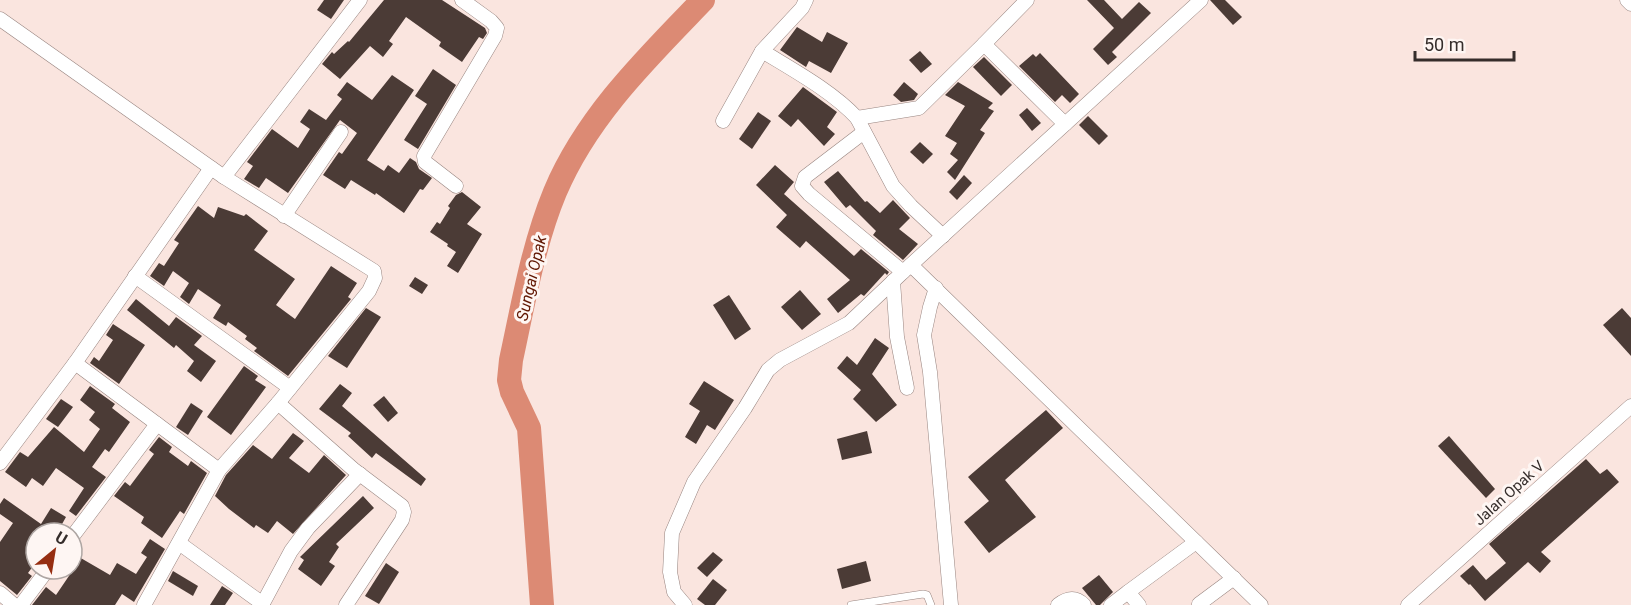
<svg xmlns="http://www.w3.org/2000/svg" width="1631" height="605" viewBox="0 0 1631 605" font-family="Roboto,sans-serif">
<style>
.lines{fill:none;stroke-linecap:round;stroke-linejoin:round}
.river{stroke:#dc8a74;stroke-width:24}
.building{fill:#4b3b36}
.lane-casing{stroke:#988580;stroke-width:8}
.street-casing{stroke:#988580;stroke-width:15}
.lane{stroke:#fff;stroke-width:7}
.street{stroke:#fff;stroke-width:14}
.labels{text-anchor:middle;stroke-width:6;stroke-linejoin:round;paint-order:stroke}
.street-label{font-size:15px;fill:#352d2b;stroke:#fef6f3}
.water-label{font-size:16px;font-style:italic;fill:#611703;stroke:#fef6f3}
</style>
<rect width="100%" height="100%" fill="#fae5df"/>
<g class="lines">
<!-- river -->
<path class="river" d="M542,605L529,428L512,392L509,380L511,360C523,305 533,245 555,192C587,116 647,58 703,0"/>
</g>
<!-- building -->
<g class="building">
<polygon points="324,0 344,0 331,19 317,10"/>
<polygon points="384,0 442,0 485,28 487,33 483,39 479,37 462,62 439,46 441,42 406,17 389,41 393,44 383,57 370,46 340,79 322,64 332,52 334,54 348,41 349,42"/>
<polygon points="1087,0 1104,0 1122,19 1139,2 1151,13 1112,52 1117,57 1108,65 1093,49 1114,28"/>
<polygon points="1210,0 1225,0 1242,17 1233,25"/>
<polygon points="797,27 822,42 827,32 848,43 831,73 809,61 806,67 780,50"/>
<polygon points="920,51 932,64 921,73 909,60"/>
<polygon points="1040,53 1079,94 1070,103 1062,95 1055,102 1019,66 1033,54 1036,57"/>
<polygon points="984,57 1012,85 1001,96 973,67"/>
<polygon points="433,69 456,85 418,149 404,140 427,104 415,96"/>
<polygon points="392,75 414,90 367,160 384,171 388,165 399,173 410,158 416,162 419,169 432,178 423,190 420,189 404,213 376,193 375,195 351,180 345,189 323,175 339,152 342,154 357,133 340,120 288,193 266,178 259,188 244,179 253,166 247,162 272,129 298,148 310,129 300,122 309,109 326,120 342,99 337,95 347,82 372,100"/>
<polygon points="904,82 918,94 914,100 901,102 893,95"/>
<polygon points="958,82 993,103 988,108 994,111 980,130 985,133 955,180 947,172 958,160 950,154 957,143 945,136 965,106 945,95"/>
<polygon points="803,87 837,112 827,127 835,134 824,146 798,119 791,127 778,116"/>
<polygon points="1027,108 1041,123 1032,131 1019,115"/>
<polygon points="758,112 771,121 752,149 739,139"/>
<polygon points="1088,116 1108,136 1099,145 1079,125"/>
<polygon points="920,142 933,154 923,164 910,152"/>
<polygon points="775,165 794,182 784,194 854,256 861,249 889,272 887,275 885,273 864,296 861,294 838,313 827,299 850,280 806,241 800,248 776,227 787,215 756,185"/>
<polygon points="838,171 865,202 867,201 880,213 893,200 910,218 899,229 918,244 903,260 873,235 876,231 850,205 846,208 824,182"/>
<polygon points="964,175 972,183 957,200 949,192"/>
<polygon points="462,192 481,207 467,224 482,234 458,273 447,266 456,252 447,246 448,244 430,232 437,222 440,224 450,208 448,206 456,195"/>
<polygon points="198,206 214,218 218,207 244,216 246,214 268,231 254,250 295,279 276,305 295,319 331,266 357,283 348,297 351,299 288,376 254,351 257,348 245,339 247,336 228,322 226,326 213,318 221,305 198,289 189,304 180,297 189,283 173,271 164,286 150,276 159,263 164,266 179,243 174,240"/>
<polygon points="415,277 428,285 422,294 409,286"/>
<polygon points="800,290 821,314 802,330 781,307"/>
<polygon points="729,295 751,329 735,340 713,305"/>
<polygon points="136,299 169,326 176,317 202,336 194,345 216,361 201,382 187,371 194,361 176,345 174,348 127,310"/>
<polygon points="366,308 381,317 347,368 328,356"/>
<polygon points="1622,308 1631,318 1631,356 1603,325"/>
<polygon points="113,324 145,345 119,384 90,363 94,357 99,361 113,340 106,335"/>
<polygon points="875,338 889,348 872,374 897,405 876,422 853,399 861,390 837,368 847,356 857,365"/>
<polygon points="244,366 258,376 255,380 266,387 231,435 207,417"/>
<polygon points="704,381 734,400 715,430 707,425 696,444 685,437 700,411 689,404"/>
<polygon points="340,384 352,393 342,406 426,479 421,486 376,453 372,458 348,436 351,433 319,409"/>
<polygon points="90,386 115,404 112,408 130,422 109,452 105,449 92,467 106,477 76,516 69,511 84,488 56,468 43,486 32,478 26,487 5,472 20,452 28,457 54,427 84,452 100,429 89,420 95,412 80,400"/>
<polygon points="384,396 398,413 388,422 373,405"/>
<polygon points="61,399 73,407 58,427 46,419"/>
<polygon points="191,403 203,411 188,435 176,427"/>
<polygon points="1046,410 1063,428 1005,480 1036,517 989,553 964,522 989,501 968,477"/>
<polygon points="867,431 872,453 842,460 837,439"/>
<polygon points="293,433 304,441 289,458 309,473 324,455 346,475 293,534 277,521 268,533 256,525 254,528 229,509 215,496 226,475 253,445 272,459"/>
<polygon points="1449,436 1495,489 1486,498 1438,446"/>
<polygon points="159,437 172,447 169,452 188,466 191,461 207,473 184,514 180,511 162,538 141,523 144,517 114,496 125,482 130,486 154,454 149,450"/>
<polygon points="1586,459 1600,474 1607,469 1619,482 1541,552 1551,561 1540,573 1528,562 1485,601 1470,584 1469,585 1460,576 1473,565 1486,580 1506,563 1489,544"/>
<polygon points="363,496 374,508 336,544 339,547 329,562 335,566 321,586 298,569 304,560 300,557"/>
<polygon points="4,498 41,524 51,508 66,517 57,533 36,533 36,562 28,573 32,576 17,595 0,581 0,542 13,523 0,514 0,504"/>
<polygon points="150,539 165,549 134,602 122,594 115,605 32,605 46,587 56,595 73,570 71,569 79,557 110,575 117,563 136,574 147,557 141,553"/>
<polygon points="713,552 723,560 707,577 697,568"/>
<polygon points="866,561 871,581 842,589 837,569"/>
<polygon points="386,563 399,572 379,604 365,596"/>
<polygon points="173,571 198,586 193,596 168,581"/>
<polygon points="1099,575 1113,592 1100,605 1096,605 1082,588"/>
<polygon points="713,579 727,590 715,605 705,605 697,599"/>
<polygon points="222,586 233,593 225,605 210,605"/>
</g>
<g class="lines">
<!-- lane casing -->
<g class="lane-casing">
<polyline id="lane" points="851,605 923,594 927,595 931,605"/>
</g>
<!-- street casing -->
<g class="street-casing">
<g id="street">
<polyline points="1027,0 984,44 1065,124"/>
<polyline points="1627,0 1631,4"/>
<polyline points="0,19 224,177 374,271 375,278 369,291 278,403 219,470 144,605"/>
<path d="M762,51C793,70 832,91 857,118L893,186L911,206L943,236"/>
<polyline points="857,118 919,108 984,44"/>
<polyline points="723,121 762,51 802,8 806,0"/>
<polyline points="864,132 805,177 802,186 809,194 903,272"/>
<polyline points="224,177 360,0"/>
<polyline points="456,186 425,162 424,156 495,36 497,28 491,21 462,0"/>
<polyline points="284,216 341,132"/>
<polyline points="911,265 1261,605"/>
<polyline points="135,276 290,388"/>
<polyline points="893,281 897,337 907,388"/>
<polyline points="936,288 930,307 924,335 930,372 951,605"/>
<polyline points="75,363 219,470"/>
<polyline points="278,403 353,469 402,506 404,512 402,520 346,605"/>
<polyline points="0,463 75,363 211,168"/>
<polyline points="72,537 157,424"/>
<polyline points="179,543 263,604"/>
<polyline points="0,593 14,605"/>
<polyline points="1199,604 1234,578"/>
<polyline points="21,605 48,569"/>
<polyline points="262,605 291,551 308,528 360,474"/>
<polyline points="685,605 674,592 670,572 672,533 694,482 745,408 768,370 780,360 849,323 903,272 1201,0"/>
<path d="M1058,605C1067,598 1075,596 1084,605"/>
<polyline points="1111,605 1128,592"/>
<polyline points="1139,605 1128,592 1196,542"/>
<polyline points="1408,605 1631,406"/>
</g>
</g>
<!-- lane -->
<use href="#lane" class="lane"/>
<!-- street -->
<use href="#street" class="street"/>
</g>
<g class="labels">
<!-- street labels -->
<g class="street-label">
<text transform="translate(1509 493) rotate(-42)" y="5">Jalan Opak V</text>
</g>
<!-- water labels -->
<g class="water-label">
<text transform="translate(531 278) rotate(-77)" y="6">Sungai Opak</text>
</g>
</g>
<!-- north arrow -->
<g transform="translate(54 551) rotate(30)"><circle r="28" fill="#fef6f3" stroke="#aea6a3" stroke-width="1.5"/>
<path d="M0-4.5L10 22L0 15L-10 22Z" fill="#962e11"/>
<text y="-9" font-size="16" font-weight="bold" text-anchor="middle" fill="#352d2b">U</text>
</g>
<!-- scale -->
<path d="M1415 51v9h99v-9" fill="none" stroke="#352d2b" stroke-width="3"/>
<text x="1424" y="51" font-size="18" fill="#352d2b" stroke="#fef6f3" stroke-width="4.5" paint-order="stroke">50 m</text>
</svg>
